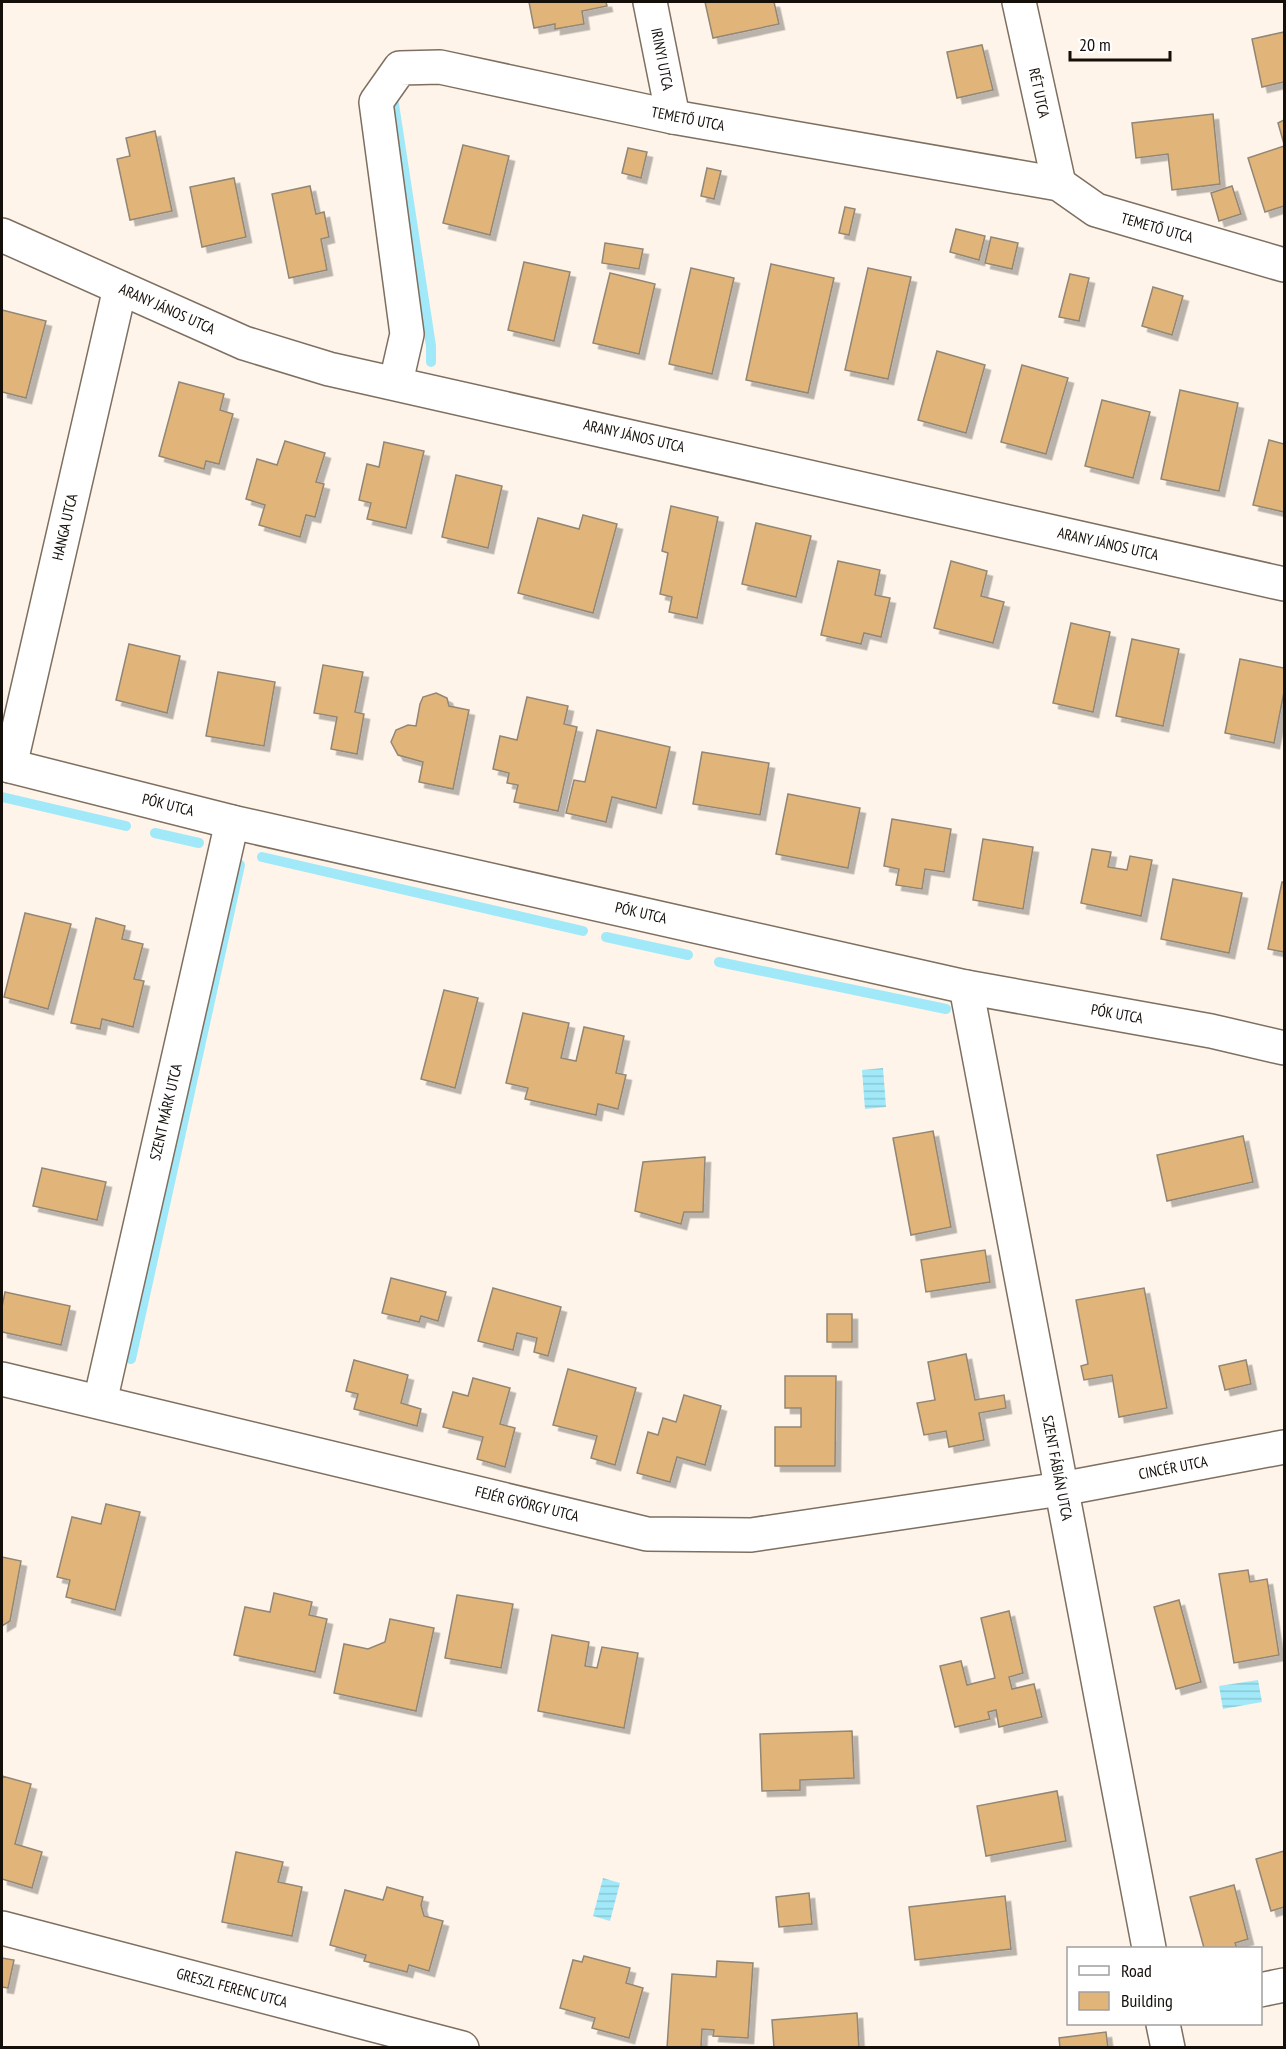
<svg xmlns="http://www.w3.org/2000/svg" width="1286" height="2049" viewBox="0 0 1286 2049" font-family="'PT Sans Narrow',sans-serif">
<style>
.water{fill:url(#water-rules)}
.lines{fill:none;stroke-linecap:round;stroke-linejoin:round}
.stream{stroke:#a1e9f9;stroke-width:10}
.building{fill:#e1b579;stroke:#928675;stroke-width:1.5;filter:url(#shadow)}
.minor-casing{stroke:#7e6f60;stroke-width:36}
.minor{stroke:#fff;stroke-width:33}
.labels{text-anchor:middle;stroke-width:4.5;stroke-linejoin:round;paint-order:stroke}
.street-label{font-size:15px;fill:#150f0a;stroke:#fff}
</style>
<defs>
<pattern id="water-rules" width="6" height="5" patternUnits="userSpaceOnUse" patternTransform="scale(1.5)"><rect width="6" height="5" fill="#a1e9f9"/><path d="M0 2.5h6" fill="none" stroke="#8ac7d4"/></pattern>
<filter id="shadow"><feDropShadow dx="5.5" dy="5.5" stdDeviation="0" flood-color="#0004"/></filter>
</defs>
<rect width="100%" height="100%" fill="#fef4e9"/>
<!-- water -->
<g class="water">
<polygon points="883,1068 886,1107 865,1109 862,1070"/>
<polygon points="1258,1680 1262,1702 1223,1709 1219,1686"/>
<polygon points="603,1878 620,1883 610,1921 593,1916"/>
</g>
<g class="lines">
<!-- stream -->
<g class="stream">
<polyline points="394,104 431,346 431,362"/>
<polyline points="2,797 126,826"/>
<polyline points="155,833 199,843"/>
<polyline points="262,857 583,931"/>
<polyline points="606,937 688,955"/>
<polyline points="719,962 946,1009"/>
<polyline points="131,1359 240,865"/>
</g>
</g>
<!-- building -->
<g class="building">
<polygon points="529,2 606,2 607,6 582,11 584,24 555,29 555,24 534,28"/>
<polygon points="705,2 774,2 779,24 713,38"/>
<polygon points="1284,32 1284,82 1262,87 1252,39"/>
<polygon points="982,45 993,90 957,98 947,52"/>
<polygon points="1213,114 1220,184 1172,190 1168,154 1136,158 1132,123"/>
<polygon points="1284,120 1284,144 1278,123"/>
<polygon points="155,131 172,211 130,220 117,159 130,156 126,138"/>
<polygon points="463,145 509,156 490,235 443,223"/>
<polygon points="1284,146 1284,206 1265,212 1248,158"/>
<polygon points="628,148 647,152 641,178 622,173"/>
<polygon points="707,168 721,171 714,199 701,196"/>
<polygon points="234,178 246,237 202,247 190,187"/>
<polygon points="310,186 316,214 324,212 329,237 321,239 327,270 289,278 272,194"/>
<polygon points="1232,186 1241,214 1219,221 1211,193"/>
<polygon points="845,207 855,209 849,235 839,233"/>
<polygon points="956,229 985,236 979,260 950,252"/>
<polygon points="991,237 1018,243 1012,269 985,263"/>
<polygon points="605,243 643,249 639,269 602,263"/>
<polygon points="524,262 570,272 554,341 508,330"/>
<polygon points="771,264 834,278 808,393 746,380"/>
<polygon points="691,268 734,278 712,374 669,364"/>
<polygon points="868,268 911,277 888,379 845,370"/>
<polygon points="610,273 655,284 639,354 593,343"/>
<polygon points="1070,274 1089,278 1079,321 1059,317"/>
<polygon points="1153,287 1183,296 1172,335 1142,326"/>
<polygon points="2,310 46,321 26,398 2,392"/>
<polygon points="937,351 985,365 966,433 918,420"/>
<polygon points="1022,365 1068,378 1046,454 1001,442"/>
<polygon points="179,382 224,394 220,410 233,414 219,464 206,461 204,469 159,456"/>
<polygon points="1180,390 1238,403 1219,491 1161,479"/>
<polygon points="1102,400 1150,412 1133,478 1085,466"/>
<polygon points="1269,440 1284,444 1284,512 1253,505"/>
<polygon points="285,441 325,453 316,482 324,484 315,517 306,515 300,537 259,525 265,505 246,499 257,459 277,465"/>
<polygon points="384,442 424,451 406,528 367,519 371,503 359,500 367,464 379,467"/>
<polygon points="456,475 502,486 488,548 442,537"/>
<polygon points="671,506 718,517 697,618 669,612 672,597 660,594 668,553 662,551"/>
<polygon points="583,515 617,524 593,613 518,593 538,518 579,529"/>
<polygon points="756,523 811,536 796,597 742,584"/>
<polygon points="838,561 880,570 875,595 890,598 881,637 864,633 861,644 821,635"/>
<polygon points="951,561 987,571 981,596 1004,602 993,643 934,628"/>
<polygon points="1071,623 1110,632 1093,712 1053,703"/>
<polygon points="1132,639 1179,649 1163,726 1116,716"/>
<polygon points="129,644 180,656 167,713 116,700"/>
<polygon points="1240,659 1284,668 1284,692 1274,743 1225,733"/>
<polygon points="323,665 363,672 355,712 364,714 357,754 331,749 337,717 314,713"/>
<polygon points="218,672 275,682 264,746 206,736"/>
<polygon points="436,693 447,698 449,706 469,710 453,789 419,782 423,762 398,755 391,742 396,730 408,725 416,726 420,704 423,697"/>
<polygon points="527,697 568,706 564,724 577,727 558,811 514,802 518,785 507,783 509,773 493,769 500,736 517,740"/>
<polygon points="597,730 670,747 656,808 612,797 606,822 566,813 574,780 585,782"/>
<polygon points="702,752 769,763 760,815 693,804"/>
<polygon points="788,794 860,808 848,868 776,854"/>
<polygon points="892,819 951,829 944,872 925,869 922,889 896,885 899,869 884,866"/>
<polygon points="983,839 1033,847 1023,909 973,900"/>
<polygon points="1092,849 1111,852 1108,867 1127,870 1130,856 1152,860 1141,916 1081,903"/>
<polygon points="1173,879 1242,893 1229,953 1161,939"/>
<polygon points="1282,882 1284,882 1284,952 1268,949"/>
<polygon points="25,913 71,924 48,1009 4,997"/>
<polygon points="96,918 125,926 122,939 143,944 134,979 144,981 133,1027 102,1019 100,1029 71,1023"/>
<polygon points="444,990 478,998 455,1088 421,1079"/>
<polygon points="523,1013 569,1023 561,1058 576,1061 584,1027 624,1036 616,1073 626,1075 618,1109 598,1104 596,1115 525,1099 528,1088 506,1083"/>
<polygon points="933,1131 951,1227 911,1235 893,1138"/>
<polygon points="1243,1136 1253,1182 1167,1201 1157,1155"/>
<polygon points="705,1157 703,1212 684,1212 681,1224 635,1211 643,1162"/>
<polygon points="42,1168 106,1182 97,1220 33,1206"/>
<polygon points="985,1250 990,1282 926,1292 921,1260"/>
<polygon points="391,1278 446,1292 438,1321 421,1316 419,1322 382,1313"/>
<polygon points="493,1288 561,1307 548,1356 534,1352 537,1338 517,1333 513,1350 478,1341"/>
<polygon points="1144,1288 1167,1408 1119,1417 1112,1375 1084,1380 1081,1366 1088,1364 1076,1300"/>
<polygon points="5,1292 70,1306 61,1345 2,1332 2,1307"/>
<rect x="827" y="1314" width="25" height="28"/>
<polygon points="966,1354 975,1400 1004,1395 1006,1408 979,1413 984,1440 949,1447 946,1431 924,1435 917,1403 935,1400 928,1362"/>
<polygon points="354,1360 408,1375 401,1403 421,1409 417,1426 354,1409 358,1394 346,1391"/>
<polygon points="1246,1360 1251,1384 1225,1390 1219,1366"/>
<polygon points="568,1369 636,1388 615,1465 591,1458 597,1436 553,1425"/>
<polygon points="785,1376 836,1376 835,1466 775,1466 775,1427 801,1427 801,1408 785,1408"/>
<polygon points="473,1378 510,1388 500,1424 515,1428 505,1467 477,1459 483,1437 443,1427 453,1392 468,1396"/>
<polygon points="684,1395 721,1406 705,1465 677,1457 670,1482 637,1473 648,1432 658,1435 663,1418 676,1422"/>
<polygon points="106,1504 140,1512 115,1610 66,1597 70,1580 57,1577 72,1517 101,1524"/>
<polygon points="2,1557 21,1561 10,1621 2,1626"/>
<polygon points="1248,1570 1250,1582 1267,1579 1279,1655 1234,1663 1219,1574"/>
<polygon points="274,1593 312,1602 309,1615 327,1619 315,1672 234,1655 245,1607 270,1612"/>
<polygon points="457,1595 513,1604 501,1668 445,1658"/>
<polygon points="1179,1600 1201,1682 1176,1689 1154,1607"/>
<polygon points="1009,1611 1023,1673 1009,1677 1012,1689 1034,1684 1042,1717 999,1727 996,1710 988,1712 990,1719 955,1727 940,1666 961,1661 967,1685 995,1678 981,1618"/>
<polygon points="390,1619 434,1628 416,1711 334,1693 344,1644 368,1649 385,1642"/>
<polygon points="552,1635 589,1642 585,1666 597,1668 602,1647 638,1653 624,1728 538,1711"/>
<polygon points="852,1731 854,1778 800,1780 800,1790 762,1791 760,1734"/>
<polygon points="2,1776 31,1784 15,1844 42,1852 32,1888 2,1879"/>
<polygon points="1057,1791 1066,1841 986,1856 977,1806"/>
<polygon points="1284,1851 1284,1907 1271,1911 1256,1859"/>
<polygon points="236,1852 283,1862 278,1882 302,1887 292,1936 222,1922"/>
<polygon points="1234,1885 1248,1939 1235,1943 1237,1948 1204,1948 1190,1897"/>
<polygon points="387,1887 423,1897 421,1905 424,1916 443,1921 429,1971 409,1965 407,1972 364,1961 366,1955 330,1945 345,1890 383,1900"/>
<polygon points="809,1893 812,1924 779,1927 776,1897"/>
<polygon points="1005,1896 1011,1949 915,1960 909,1907"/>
<polygon points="584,1956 630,1968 626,1983 643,1988 629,2038 592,2028 595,2018 560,2008 573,1960 582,1962"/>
<polygon points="2,1958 14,1960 8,1988 2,1987"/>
<polygon points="717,1961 753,1963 748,2038 713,2036 714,2030 702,2029 701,2048 667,2048 672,1974 716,1977"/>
<polygon points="857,2013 859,2048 774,2048 772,2020"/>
<polygon points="1106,2032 1108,2048 1060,2048 1059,2038"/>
</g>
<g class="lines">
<!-- minor casing -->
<g class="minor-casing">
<g id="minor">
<polyline points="650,2 673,117"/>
<polyline points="1019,2 1059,184"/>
<polyline points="2,235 244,343 329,369 1284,584"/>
<polyline points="396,382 407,334 376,102 400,68 440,67 673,117 1059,184 1096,210 1284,265"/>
<polyline points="2,764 232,822 966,987 1211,1031 1284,1048"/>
<polyline points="10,766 120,288"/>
<polyline points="966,987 1149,1948"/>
<polyline points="2,1379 647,1534 751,1535 1061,1489 1284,1447"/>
<polyline points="100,1402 232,822"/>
<polyline points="2,1928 462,2048"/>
<polyline points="1260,1990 1284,1985"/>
<polyline points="1163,2024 1168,2048"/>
</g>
</g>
<!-- minor -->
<use href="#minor" class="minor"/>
</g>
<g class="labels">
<!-- street labels -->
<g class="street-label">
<text transform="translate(662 59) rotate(79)" y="5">IRINYI UTCA</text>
<text transform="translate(1039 93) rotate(78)" y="5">RÉT UTCA</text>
<text transform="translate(688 119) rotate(11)" y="5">TEMETŐ UTCA</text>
<text transform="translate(1157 228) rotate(16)" y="5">TEMETŐ UTCA</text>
<text transform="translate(167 309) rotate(24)" y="5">ARANY JÁNOS UTCA</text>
<text transform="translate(634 436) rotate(13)" y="5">ARANY JÁNOS UTCA</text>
<text transform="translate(65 527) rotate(-77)" y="5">HANGA UTCA</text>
<text transform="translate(1108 544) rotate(13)" y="5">ARANY JÁNOS UTCA</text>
<text transform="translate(168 805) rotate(14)" y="5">PÓK UTCA</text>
<text transform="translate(641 913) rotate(13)" y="5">PÓK UTCA</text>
<text transform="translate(1117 1014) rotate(10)" y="5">PÓK UTCA</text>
<text transform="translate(166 1112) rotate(-77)" y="5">SZENT MÁRK UTCA</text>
<text transform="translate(1057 1468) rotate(79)" y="5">SZENT FÁBIÁN UTCA</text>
<text transform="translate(1173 1468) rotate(-11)" y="5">CINCÉR UTCA</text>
<text transform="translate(527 1504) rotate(14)" y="5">FEJÉR GYÖRGY UTCA</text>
<text transform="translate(232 1988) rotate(15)" y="5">GRESZL FERENC UTCA</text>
</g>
</g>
<!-- border -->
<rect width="1286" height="2049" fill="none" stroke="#150f0a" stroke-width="6"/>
<!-- legend -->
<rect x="1067" y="1947" width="195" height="78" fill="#ffffff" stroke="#a19f9d" stroke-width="1.5"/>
<rect x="1079" y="1966" width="30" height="9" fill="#ffffff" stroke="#a19f9d" stroke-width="1.5"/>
<text x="1121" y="1977" font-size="18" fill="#150f0a">Road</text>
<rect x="1079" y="1992" width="30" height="18" fill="#e1b579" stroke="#a19f9d" stroke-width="1.5"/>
<text x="1121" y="2007" font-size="18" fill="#150f0a">Building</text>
<!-- scale -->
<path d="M1070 51v9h100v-9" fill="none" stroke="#150f0a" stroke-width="3"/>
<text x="1079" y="51" font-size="18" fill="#150f0a" stroke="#ffffff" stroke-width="4.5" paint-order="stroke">20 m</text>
</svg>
